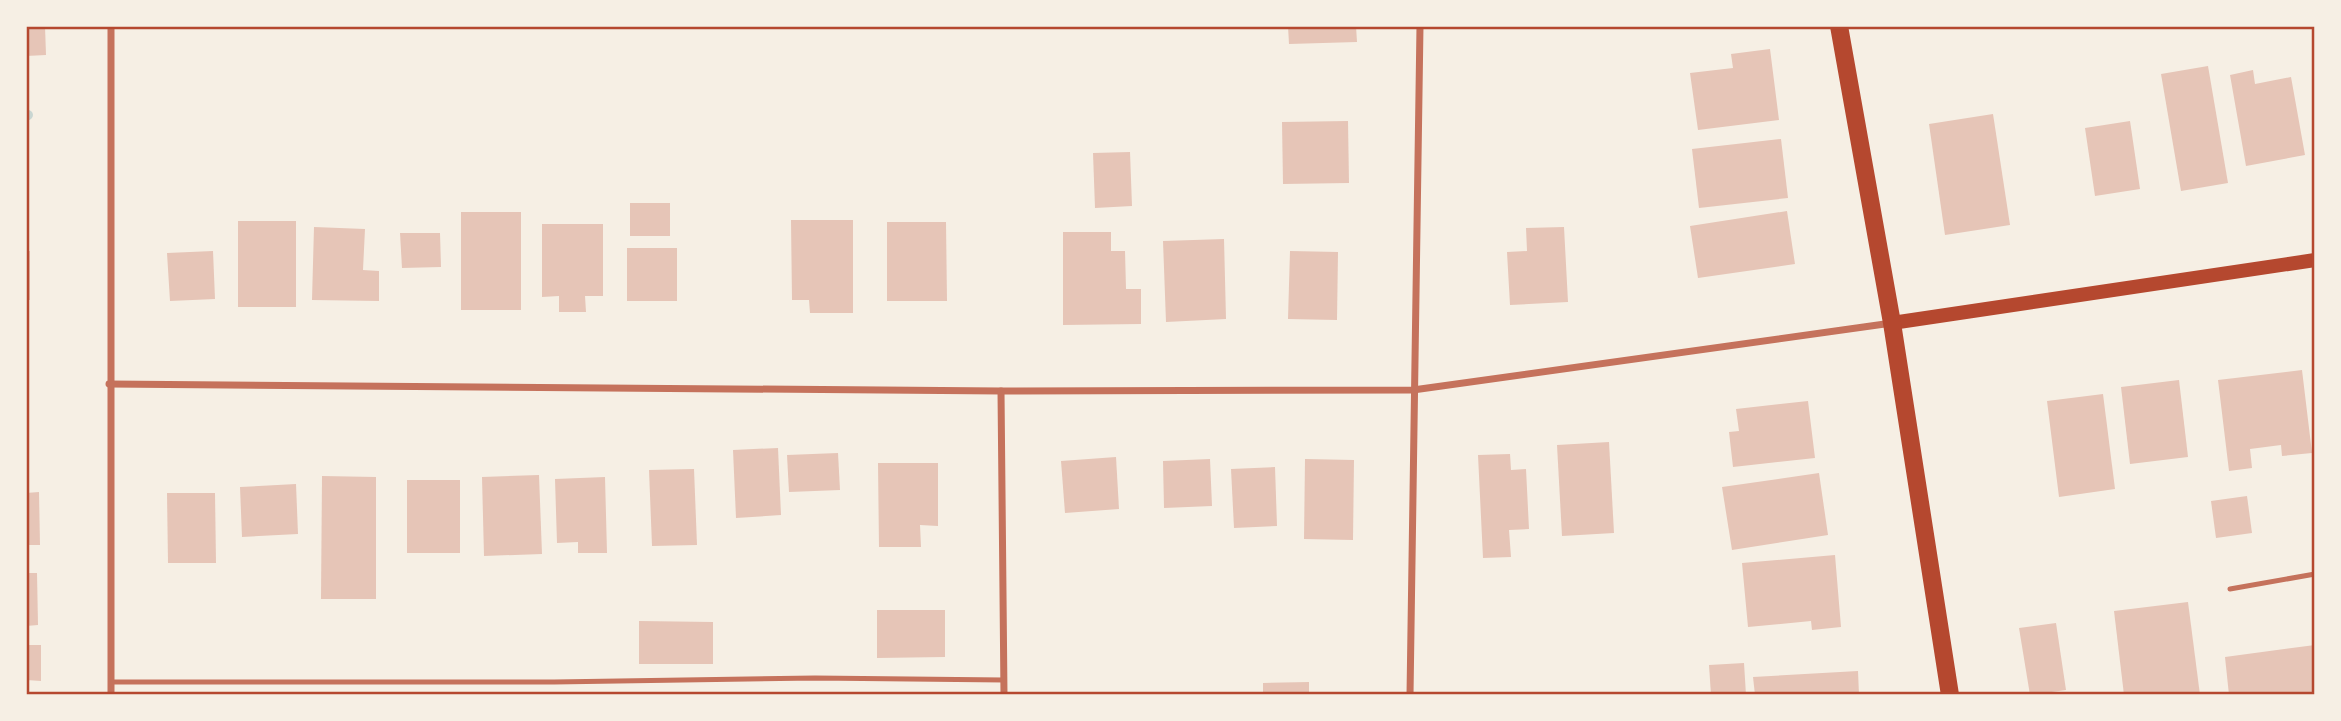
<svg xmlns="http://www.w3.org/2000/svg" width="2341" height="721" viewBox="0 0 2341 721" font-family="Helvetica,sans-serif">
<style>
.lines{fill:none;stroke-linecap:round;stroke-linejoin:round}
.stream{stroke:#c9d6d2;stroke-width:10}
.building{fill:#e6c5b7}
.service{stroke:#c5725c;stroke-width:5}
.minor{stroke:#c5725c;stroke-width:7}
.secondary{stroke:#b5482f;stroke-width:14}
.primary{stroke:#b5482f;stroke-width:18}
.neatline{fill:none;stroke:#b5482f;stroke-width:2.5}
</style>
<rect width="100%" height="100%" fill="#f6efe4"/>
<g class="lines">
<!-- stream -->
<polyline class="stream" points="26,116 28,115"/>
</g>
<!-- building -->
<g class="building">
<polygon points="26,26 45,26 46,55 26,56"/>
<polygon points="1288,26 1356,26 1357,42 1289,44"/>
<polygon points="1770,49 1779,120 1698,130 1690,73 1733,68 1731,54"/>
<polygon points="2208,66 2228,183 2181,191 2161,74"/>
<polygon points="2253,70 2255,84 2291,77 2305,155 2246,166 2230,75"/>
<polygon points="1993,114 2010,225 1945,235 1929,124"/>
<polygon points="1348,121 1349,183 1283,184 1282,122"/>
<polygon points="2130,121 2140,189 2095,196 2085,128"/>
<polygon points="1781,139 1788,198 1699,208 1692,149"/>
<polygon points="1130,152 1132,206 1095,208 1093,153"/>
<rect x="630" y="203" width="40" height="33"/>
<polygon points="1787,211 1795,264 1698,278 1690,226"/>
<rect x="461" y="212" width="60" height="98"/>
<polygon points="791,220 853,220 853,313 810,313 809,300 792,300"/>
<rect x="238" y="221" width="58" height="86"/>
<polygon points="887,222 946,222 947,301 887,301"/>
<polygon points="542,224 603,224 603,296 585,296 586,312 559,312 559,296 542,297"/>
<polygon points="314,227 365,229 363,270 379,271 379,301 312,300"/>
<polygon points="1564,227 1568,302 1510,305 1507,252 1527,251 1526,228"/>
<polygon points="1063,232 1111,232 1111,251 1125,251 1126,289 1141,289 1141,324 1063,325"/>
<polygon points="400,233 440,233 441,267 402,268"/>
<polygon points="1224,239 1226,319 1166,322 1163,241"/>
<rect x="627" y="248" width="50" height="53"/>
<rect x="26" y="251" width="4" height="49"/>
<polygon points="213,251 215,299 170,301 167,253"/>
<polygon points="1290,251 1338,252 1337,320 1288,319"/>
<polygon points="2302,370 2312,453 2282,456 2281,445 2250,449 2252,468 2229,471 2218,380"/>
<polygon points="2179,380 2188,457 2130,464 2121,387"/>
<polygon points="2103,394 2115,489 2059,497 2047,401"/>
<polygon points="1808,401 1815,458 1733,467 1729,432 1739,431 1736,409"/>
<polygon points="1609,442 1614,533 1562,536 1557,445"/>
<polygon points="778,448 781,515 736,518 733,450"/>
<polygon points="838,453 840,490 789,492 787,455"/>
<polygon points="1510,454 1511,470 1526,469 1529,529 1509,530 1511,557 1483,558 1478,455"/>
<polygon points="1116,457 1119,509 1065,513 1061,461"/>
<polygon points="1210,459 1212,506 1164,508 1163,461"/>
<polygon points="1305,459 1354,460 1353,540 1304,539"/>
<polygon points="878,463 938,463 938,526 920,525 921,547 879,547"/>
<polygon points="1275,467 1277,526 1234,528 1231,469"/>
<polygon points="694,469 697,545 652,546 649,470"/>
<polygon points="1819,473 1828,535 1732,550 1722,487"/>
<polygon points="539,475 542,554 484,556 482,477"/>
<polygon points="322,476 376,477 376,599 321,599"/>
<polygon points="605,477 607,553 578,553 578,542 557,543 555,479"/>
<rect x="407" y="480" width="53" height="73"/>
<polygon points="296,484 298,534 242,537 240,487"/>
<polygon points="39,492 40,545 26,545 26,493"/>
<polygon points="167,493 215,493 216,563 168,563"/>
<polygon points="2247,496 2252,533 2216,538 2211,501"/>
<polygon points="1835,555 1841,627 1812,630 1811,621 1748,627 1742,563"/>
<polygon points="26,573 37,573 38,625 26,626"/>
<polygon points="2188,602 2200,695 2124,695 2114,611"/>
<polygon points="877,610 945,610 945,657 877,658"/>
<polygon points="639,621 713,622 713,664 639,664"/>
<polygon points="2056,623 2066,690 2030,695 2019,628"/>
<polygon points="26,645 41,645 41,681 26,680"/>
<polygon points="2315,645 2315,695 2229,695 2225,657"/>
<polygon points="1744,663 1746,695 1711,695 1709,665"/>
<polygon points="1858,671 1859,695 1755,695 1753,677"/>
<polygon points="1309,682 1309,695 1263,695 1263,683"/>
</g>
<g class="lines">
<!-- service -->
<g class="service">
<polyline points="2230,589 2315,574"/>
<polyline points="111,682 554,682 815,678 1004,680"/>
</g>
<!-- minor -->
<g class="minor">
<polyline points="111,26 111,695"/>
<polyline points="109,384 1001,391 1413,390 1892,323"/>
<polyline points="1001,391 1004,695"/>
<polyline points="1410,695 1420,26"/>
</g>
<!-- secondary -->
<polyline class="secondary" points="1892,323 2315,260"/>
<!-- primary -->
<polyline class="primary" points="1839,26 1892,323 1950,695"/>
</g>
<!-- border -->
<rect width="2341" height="721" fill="none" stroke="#f6efe4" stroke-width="56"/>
<rect x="28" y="28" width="2285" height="665" class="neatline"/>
</svg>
